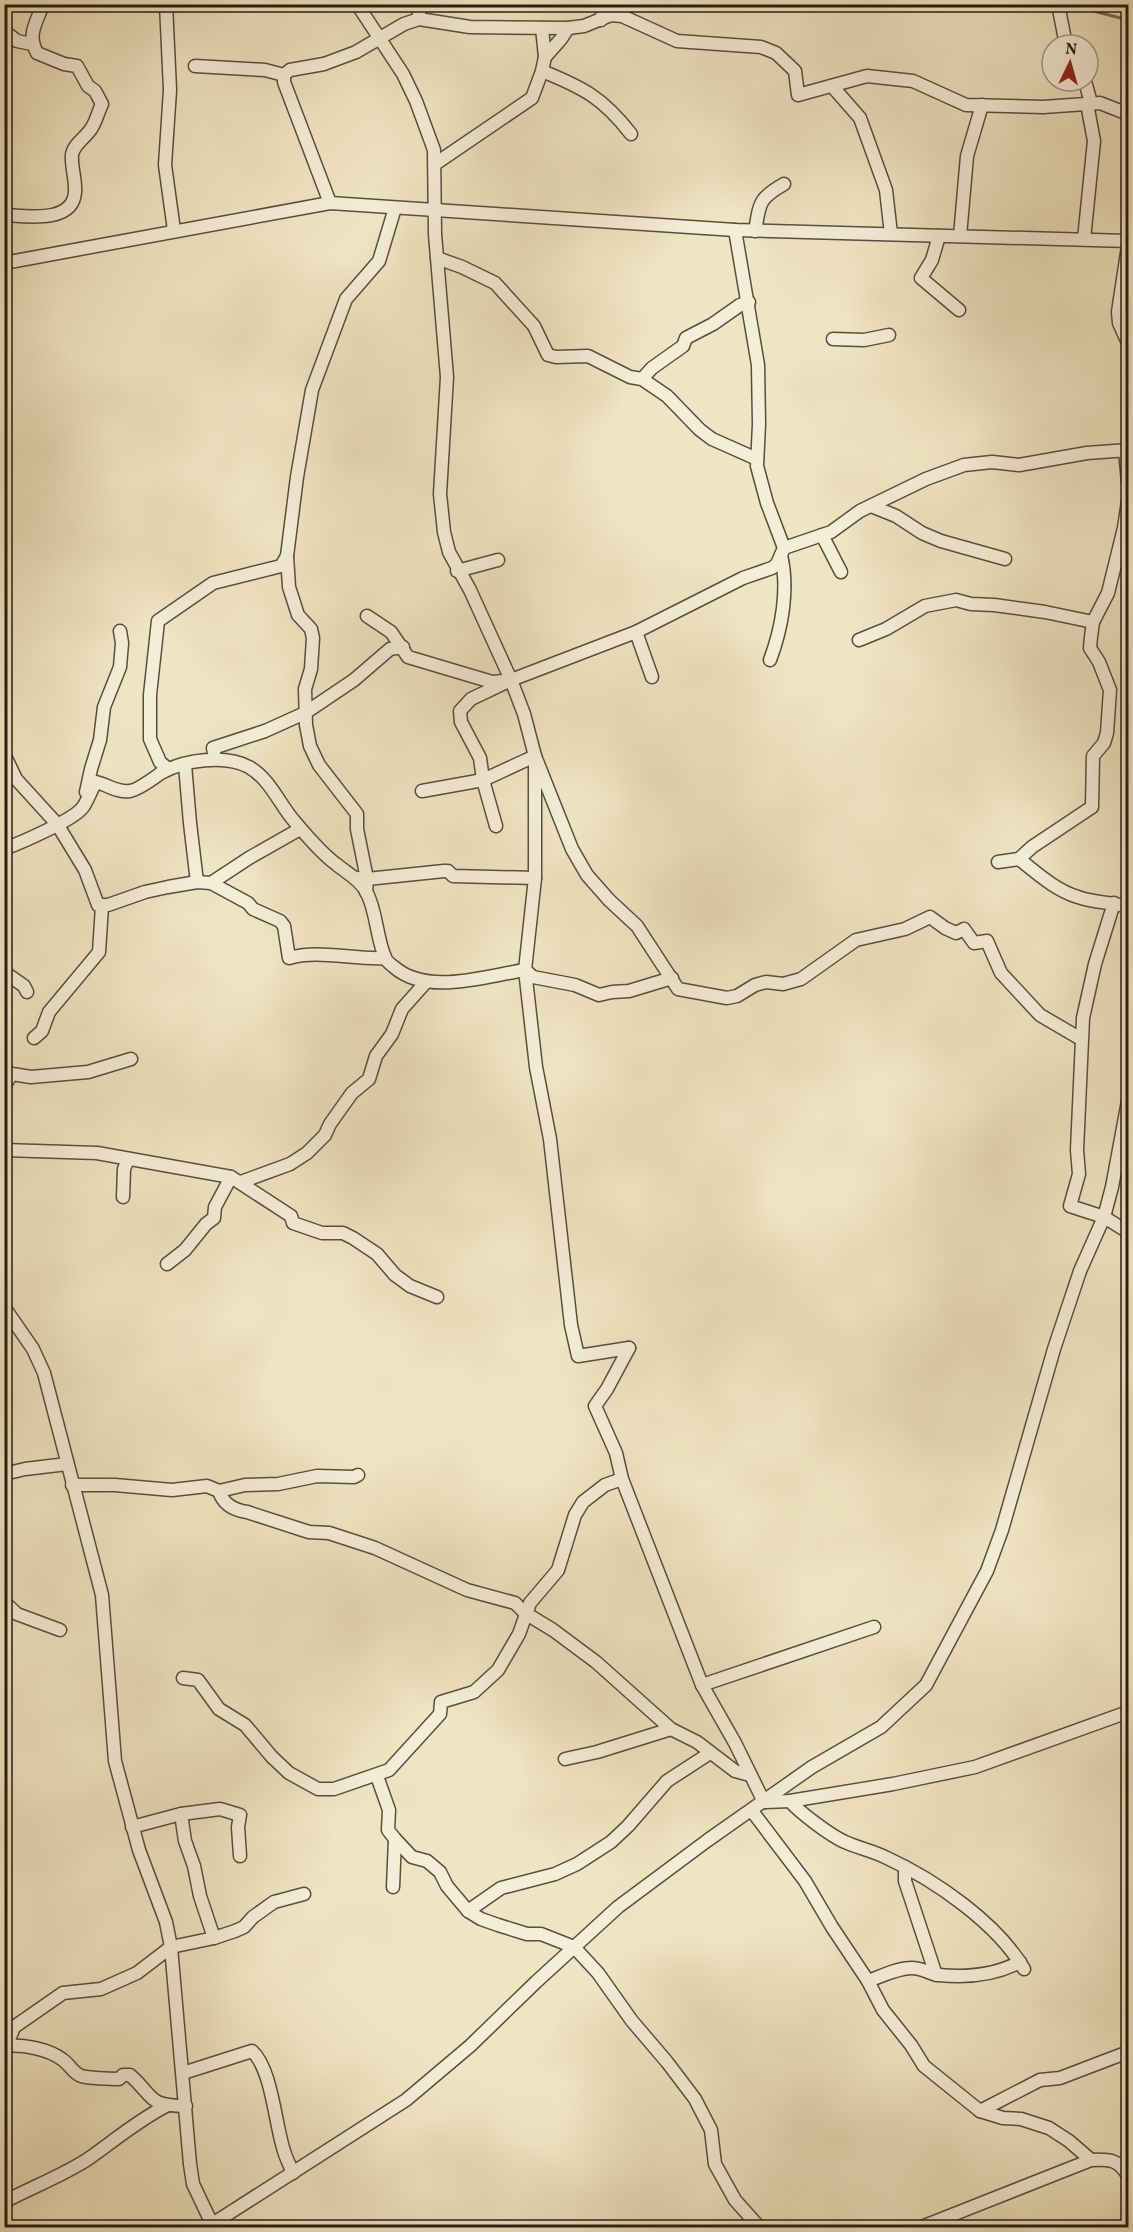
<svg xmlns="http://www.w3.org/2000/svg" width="1133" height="2232" viewBox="0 0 1133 2232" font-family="Vollkorn,serif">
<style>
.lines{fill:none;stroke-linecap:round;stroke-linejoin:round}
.stream{stroke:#756b59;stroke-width:3}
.minor-casing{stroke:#584e40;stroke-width:15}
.minor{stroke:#f5edd7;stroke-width:12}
</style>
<rect width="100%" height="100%" fill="#f0e4c2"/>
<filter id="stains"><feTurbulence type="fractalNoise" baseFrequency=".00333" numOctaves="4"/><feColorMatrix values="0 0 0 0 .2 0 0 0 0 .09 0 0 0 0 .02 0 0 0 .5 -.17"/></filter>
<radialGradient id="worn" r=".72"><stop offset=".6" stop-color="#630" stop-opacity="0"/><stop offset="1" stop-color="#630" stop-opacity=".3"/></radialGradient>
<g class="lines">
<!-- stream -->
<polyline class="stream" points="1062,4 1086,9 1128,20"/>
<!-- minor casing -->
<g class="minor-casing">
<g id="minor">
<polyline points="166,4 170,90 165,165 174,230"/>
<polyline points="357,4 403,74 416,101 434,150 435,234 447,377 440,494 444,532 449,552 470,590 511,680 524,714 535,756 535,878 525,970 536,1067 550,1139 571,1325 578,1356 629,1348"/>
<polyline points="419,4 419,19"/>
<polyline points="1058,4 1066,45"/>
<polyline points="601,20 605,4"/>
<polyline points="4,31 17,41 32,44"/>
<polyline points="545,57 561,39 568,28"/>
<polyline points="195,66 265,70 284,75"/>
<path d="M542,71C584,88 603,98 631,134"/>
<polyline points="832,86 860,118 886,190 891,234"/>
<polyline points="435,164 532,98 542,71 545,57 542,28"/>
<polyline points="330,203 284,82 284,75 290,70 324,64 356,52 404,24 419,19 470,27 568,28 584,26 611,15 622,16 677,41 761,47 776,53 795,71 798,95 867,76 913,81 966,105 1043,107 1100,103 1128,114"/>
<path d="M4,215C26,216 73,224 75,192C76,180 71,167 72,155C73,145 85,138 91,129C96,122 98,112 102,104L95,91L88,86L77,66L64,64L37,53C27,34 36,24 43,4"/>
<path d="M755,231C760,203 758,199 784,184"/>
<polyline points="939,236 932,260 921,278 959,310"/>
<polyline points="960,236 967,156 982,105"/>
<polyline points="1084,239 1094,141 1088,109 1091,103 1085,81"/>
<polyline points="1128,246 1118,312 1119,323 1128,343"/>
<polyline points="437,258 462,267 495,283 534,326 548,355 556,357 588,356 630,377 642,379 667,396 700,430 712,439 757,459"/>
<polyline points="4,263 330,203 735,230 1128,241"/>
<polyline points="833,339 864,340 889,335"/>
<polyline points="642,379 652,368 683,346 686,338 713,324 740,305 749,302"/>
<polyline points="1125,451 1128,482"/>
<polyline points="871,506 896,516 922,533 941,541 1005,559"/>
<polyline points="822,535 841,572"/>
<polyline points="784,548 831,532 860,511 926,479 964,465 992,462 1019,465 1087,453 1128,450"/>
<polyline points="457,571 498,560"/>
<polyline points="367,616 391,632 408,657 492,682 504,681"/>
<polyline points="636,632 652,677"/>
<polyline points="859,640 886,629 925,606 956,600 971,604 994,605 1045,612 1093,622"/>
<path d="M770,660C782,628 789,589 781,555"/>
<path d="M4,754L16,779L57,824L85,870L98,905H108L145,892L168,887L197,882L211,883L248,903L253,909L280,921L284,926L289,958C318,949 353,960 385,958"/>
<polyline points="215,758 213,748 265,731 305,713 354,680 390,649 403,647"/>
<polyline points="185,765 190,823 197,882"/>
<polyline points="168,769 160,762 150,739 150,695 158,621 213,583 281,566 287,556"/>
<polyline points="422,791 483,780 535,756 572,849 587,875 609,900 637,926 678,989 727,998 737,996 755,985 766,982 783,984 801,979 856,940 905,929 930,917 945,928 956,933 964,929 974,943 987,941 1001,973 1040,1015 1081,1039"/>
<polyline points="86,792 91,769 100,740 104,707 120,667 122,643 120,631"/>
<polyline points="496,826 483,780 480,758 461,722 460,711 471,699 511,680 636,632 743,578 772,568 777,564 784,548 767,503 757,466 759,424 758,365 735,230"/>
<path d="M4,849C20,843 74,820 83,807C88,800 91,790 96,782C108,785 118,793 130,791C138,790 154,778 161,773C184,760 225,754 249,767C271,780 279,804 295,822C307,836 321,853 336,864C347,873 359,879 366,891C377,911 376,937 385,957C386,961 390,964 394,967C427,996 485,976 525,970L533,977L575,985L599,995L612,992L629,991L672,978"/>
<path d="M1019,859C1037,873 1055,890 1078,897C1094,903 1112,902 1128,907"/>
<polyline points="998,862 1019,859 1032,847 1092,807 1093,756 1104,743 1107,733 1110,690 1099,662 1090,648 1091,637 1093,622 1108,593 1124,528 1128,501"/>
<polyline points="359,878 367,879 444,871 448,871 453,876 535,878"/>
<polyline points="211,883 249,858 300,829"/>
<polyline points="366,892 367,879 357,829 357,814 319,765 310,746 306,725 305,689 311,669 313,638 311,629 298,615 289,587 287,556 297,477 312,390 346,299 379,261 395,208"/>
<polyline points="1114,903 1095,964 1083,1018 1077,1150 1079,1174 1070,1206 1104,1217 1128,1232"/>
<polyline points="4,972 24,986 27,992"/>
<polyline points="34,1038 42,1031 49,1012 99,952 102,906"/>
<polyline points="4,1092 6,1083 12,1074 31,1077 88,1072 131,1059"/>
<polyline points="4,1150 97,1153 231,1177 291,1216 293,1223 322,1233 343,1233 353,1238 377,1254 395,1275 410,1286 437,1297"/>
<polyline points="241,1182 290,1164 307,1153 325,1135 330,1124 352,1093 369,1079 376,1056 392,1034 402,1009 426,982"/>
<polyline points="123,1197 124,1169 128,1159"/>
<polyline points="167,1264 185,1250 206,1224 214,1218 215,1207 231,1177"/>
<polyline points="4,1307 33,1349 44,1373 102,1595 115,1761 139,1850 166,1922 171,1947 190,2164 193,2184 212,2224"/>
<polyline points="629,1348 607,1389 595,1406 616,1453 622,1479 702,1685 735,1743 764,1802"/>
<polyline points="4,1474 25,1469 67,1464"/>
<polyline points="72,1485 115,1485 172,1490 207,1486 219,1491 245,1485 278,1484 317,1476 354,1477 358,1475"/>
<path d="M219,1491C223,1504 233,1510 247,1512L309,1532L329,1533L375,1548L467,1590L515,1603L525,1613L553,1630L596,1662L671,1729L697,1742L735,1771L750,1775"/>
<polyline points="4,1602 17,1614 60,1630"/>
<polyline points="183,1678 198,1680 219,1709 245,1725 272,1757 289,1773 318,1789 334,1789 389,1770 440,1714 441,1702 474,1692 498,1670 519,1634 530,1603 558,1570 575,1515 583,1502 605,1485 622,1479"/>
<polyline points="702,1685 874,1627"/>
<polyline points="565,1759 597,1752 671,1729"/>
<polyline points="377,1776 389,1810 388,1830 395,1839 412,1857 427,1861 440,1872 447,1886 468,1911 481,1919 498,1925 527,1934 541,1934 574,1947 598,1973 632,2021 667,2062 695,2099 711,2130 715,2164 735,2200 760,2228"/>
<path d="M790,1801C799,1812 831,1836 845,1842C858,1848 874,1851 887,1858C935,1880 997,1923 1024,1969"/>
<polyline points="765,1802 790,1801 893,1784 975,1767 1128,1712"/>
<polyline points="752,1811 805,1881 832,1927 868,1981 883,2010 911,2045 924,2066 980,2111 1003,2118 1021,2119 1049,2128 1069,2141 1091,2160"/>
<polyline points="181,1814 185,1841 194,1866 200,1896 214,1938"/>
<polyline points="132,1827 181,1814 220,1809 240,1815 238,1827 240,1856"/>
<polyline points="905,1867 905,1881 936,1975"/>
<polyline points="393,1887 395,1839"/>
<polyline points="468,1911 501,1888 555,1874 577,1864 611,1842 628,1826 667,1781 710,1753"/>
<path d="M868,1981C882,1976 897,1968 912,1968C922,1968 930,1974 939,1975C968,1978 995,1975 1020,1962"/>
<polyline points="7,2045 14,2027 63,1993 101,1989 137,1973 171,1947 214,1938 235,1931 244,1927 253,1917 274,1902 304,1894"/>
<path d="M4,2046C23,2044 49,2049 63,2060C70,2065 73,2073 81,2076C88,2078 110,2079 119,2079L123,2075H130C155,2097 147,2106 186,2106"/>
<path d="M183,2073L252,2051C272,2069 275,2124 284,2151C286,2158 290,2166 293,2173"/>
<polyline points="980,2111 1040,2080 1060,2078 1128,2052"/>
<path d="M4,2202C32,2187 62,2176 88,2159C115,2140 137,2121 166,2106"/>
<polyline points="206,2228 406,2100 470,2046 536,1982 618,1907 708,1840 812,1767 881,1727 926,1685 987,1571 1002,1530 1054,1349 1080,1271 1104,1217 1112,1187 1128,1101"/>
<path d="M919,2228L1091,2160C1108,2159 1119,2159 1128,2176"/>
</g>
</g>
<!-- minor -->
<use href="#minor" class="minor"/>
</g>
<!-- margin -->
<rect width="1133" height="2232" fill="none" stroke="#f0e4c2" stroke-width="24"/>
<rect x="6" y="6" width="1121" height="2220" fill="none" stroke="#251c14" stroke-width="3"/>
<rect x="12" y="12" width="1109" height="2208" fill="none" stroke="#251c14" stroke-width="1.5"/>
<!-- north arrow -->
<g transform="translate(1070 63) rotate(5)"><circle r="28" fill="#f5edd7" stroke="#a29989" stroke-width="1.5"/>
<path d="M0-4.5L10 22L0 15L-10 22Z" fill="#8f2418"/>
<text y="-9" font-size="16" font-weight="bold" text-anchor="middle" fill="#251c14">N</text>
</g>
<rect width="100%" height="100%" filter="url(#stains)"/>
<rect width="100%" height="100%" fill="url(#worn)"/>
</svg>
